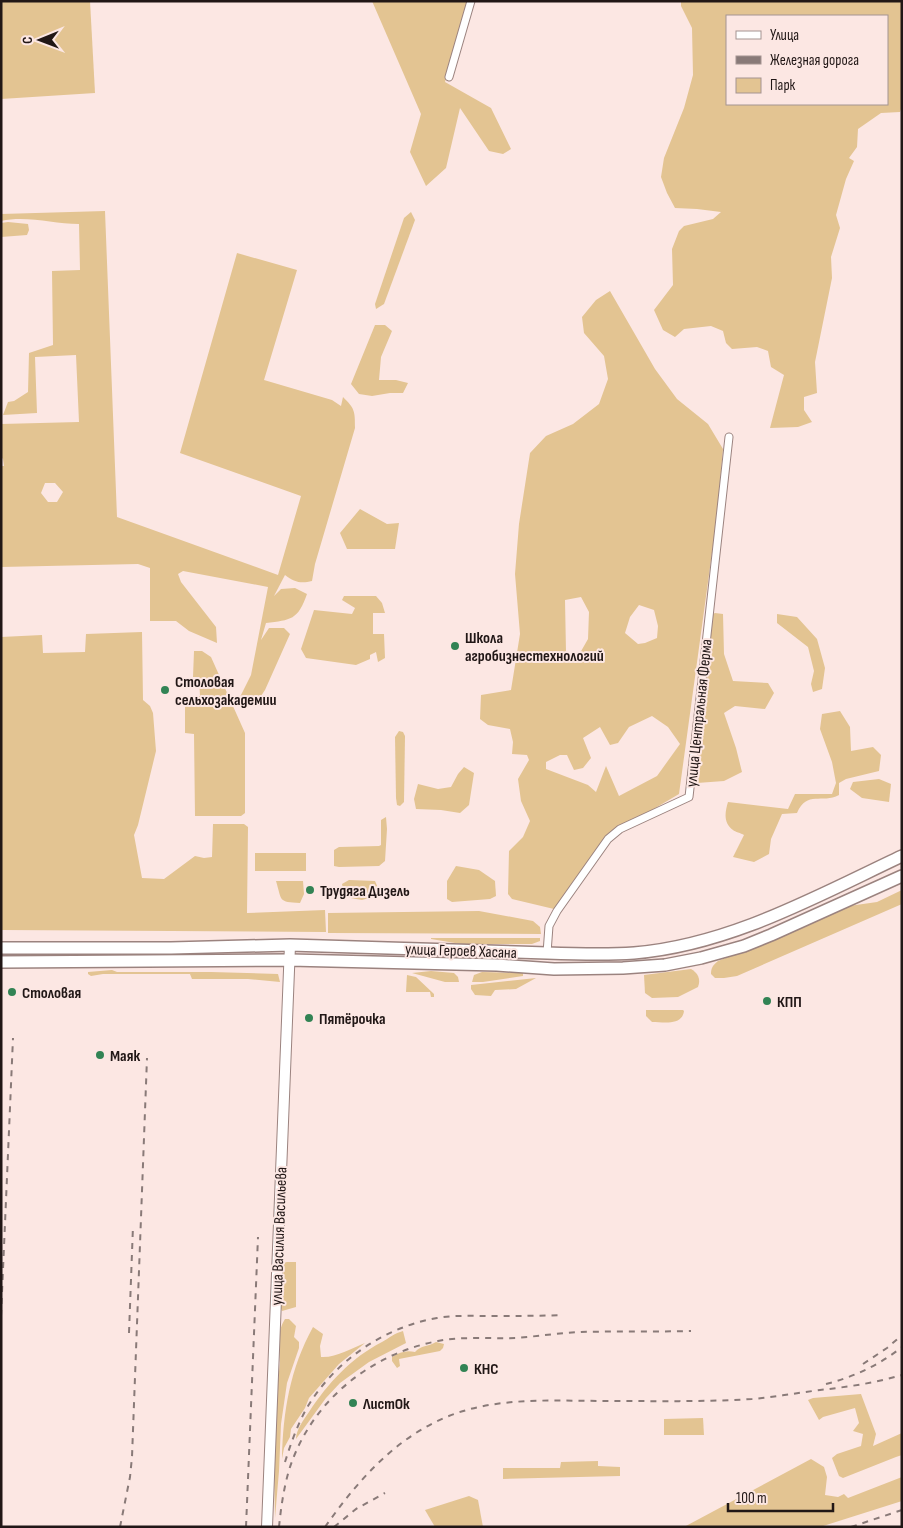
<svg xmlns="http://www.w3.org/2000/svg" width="903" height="1528" viewBox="0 0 903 1528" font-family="'Sofia Sans Condensed',sans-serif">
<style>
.green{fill:#e3c492;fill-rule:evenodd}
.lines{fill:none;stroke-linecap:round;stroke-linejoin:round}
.minor-casing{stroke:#9b837f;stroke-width:9}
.secondary-casing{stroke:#9b837f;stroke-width:12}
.primary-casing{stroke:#9b837f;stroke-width:14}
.minor{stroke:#fff;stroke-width:7}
.secondary{stroke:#fff;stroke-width:10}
.primary{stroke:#fff;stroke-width:11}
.rail{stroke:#897a78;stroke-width:2;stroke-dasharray:6 6;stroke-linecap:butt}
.poi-dot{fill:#328354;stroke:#fce7e3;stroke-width:2}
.labels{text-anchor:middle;stroke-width:4;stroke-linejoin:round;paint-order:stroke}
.poi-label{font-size:16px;font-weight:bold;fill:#211716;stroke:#fce7e3;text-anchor:start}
.street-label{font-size:16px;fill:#211716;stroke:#fce7e3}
</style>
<rect width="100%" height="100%" fill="#fce7e3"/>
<!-- green -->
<g class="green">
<polygon points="1,1 90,1 95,93 1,99"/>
<polygon points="372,1 467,1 445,82 491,108 511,149 503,154 489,151 460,108 446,168 426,186 410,152 421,114"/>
<path d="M681,1H902V106L900,112L881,113L858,129L857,147L849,158L854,161L846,179L836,215L840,228L831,257L832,278L815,362L817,393L804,397V410L812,422L798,427L770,428L784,375L771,367L768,351L757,347L732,349L726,343L723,331L711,326L684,329L675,337L663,330L654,310L673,285L672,249L679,231L684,226L713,219L721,212L697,209L675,208L667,193L661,177L664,158L684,108L693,75L692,28L681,6ZM887,16V104H727V16Z"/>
<path d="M105,211L117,517L278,575L301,496L180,453L237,253L297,270L264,380L332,400L341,406L343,397C355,409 355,411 355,428L315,564L312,581C301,584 294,582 285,575L274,596L281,589L295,588L307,594C298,620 291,620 266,623L261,640L269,628H284L290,634L265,690L255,705L246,706L240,697L251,675L268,587L183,571L178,574L181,582L216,627L217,643L189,631L176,621H150V568L138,564L1,567V466H4L3,459L1,457V424L79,422L76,355L35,357L37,413L3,415L8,402L14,401L28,392L29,353L53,345L52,271L80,270L79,224C53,224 27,215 1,221V214ZM45,483H55L63,492L57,502H48L41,493Z"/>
<polygon points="411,212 415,220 384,304 376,309 375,304 404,218"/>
<polygon points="8,222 28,224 29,230 27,235 1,237 1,223"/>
<path d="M610,291L655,369L677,399L708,424L723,449L717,516L679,794L640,817L608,838L554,909L512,899L508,894L509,851L523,837L530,821L521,801L518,779L529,760L527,755L512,754L513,742L510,729L488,725L480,719L481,695L511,690L520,634L515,574L519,524L530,453L546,436L573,424L599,404L608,379L604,356L584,333L582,317L596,300ZM581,597L589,612L588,639L576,660L566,652L565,600ZM639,605L654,610L658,626L657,638L645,643L638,644L625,633L630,617ZM652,716L668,727L680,744L657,776L619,796L606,766L596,792L588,785L546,769V762L560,755H567L574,770L583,768L591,758L583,738L600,727L610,745L618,743L629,727Z"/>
<polygon points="375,325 385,325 392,331 381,357 379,380 396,380 408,383 403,393 390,393 372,396 359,394 351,384"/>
<polygon points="360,509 387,524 399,523 395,549 347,549 340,533"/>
<polygon points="344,596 376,596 382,603 385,613 373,613 373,634 384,634 385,658 378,662 376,652 370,655 370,659 356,665 306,658 301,649 314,610 352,614 355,608 342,600"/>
<polygon points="715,613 723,614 724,654 733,681 768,683 774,693 765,709 735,706 724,713 736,748 742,772 724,781 697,783 693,776 711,615"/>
<polygon points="777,614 797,617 817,639 825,668 822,689 813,692 811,684 814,671 808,647 777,623"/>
<polygon points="142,632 143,700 150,706 153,713 156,751 138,825 134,835 142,878 164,879 195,856 204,858 212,857 213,824 244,824 248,827 247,913 325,910 326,932 1,930 1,637 42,635 43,653 85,652 86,634"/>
<polygon points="194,651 202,651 211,657 245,733 245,813 241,816 195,816 194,734 185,733 185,696 200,696 199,677 193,677"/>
<path d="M840,711L850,727L851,751L873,747L881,755L879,771L846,779L839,783V795C822,804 807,790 797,813L782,814L771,839L769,854L754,862L733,857L744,835C741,833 735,832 733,830C723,823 725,812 728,802L788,809L795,794H832L836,783L832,762L820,729L822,714Z"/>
<polygon points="399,731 403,732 405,736 404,802 400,806 397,805 396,798 395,737"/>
<polygon points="464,767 474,773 469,805 460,813 441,810 416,809 414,799 418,784 438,789 451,787 458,774"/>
<polygon points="879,779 891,784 889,802 862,798 850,789 853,782"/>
<polygon points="386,817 387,829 385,861 379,866 339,867 334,866 334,850 339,847 379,846 381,845 381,820"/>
<rect x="255" y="853" width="51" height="18"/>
<polygon points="456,866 479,870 495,881 496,896 490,899 452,902 447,899 447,881"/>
<polygon points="349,880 375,881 378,888 376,896 362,900 345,897 342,884"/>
<path d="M276,881H303L304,894L300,903C278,902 282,901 276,881Z"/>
<path d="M902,890V904L737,976L724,978H715L711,974C711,968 713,965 718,961L784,935L849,906L877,902Z"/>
<polygon points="479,911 533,921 540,927 541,934 328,933 328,913"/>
<polygon points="431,938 540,938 540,941 532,944 461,944 431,939"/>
<path d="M691,969C698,973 701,979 698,987L678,997L652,998L645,993L644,975Z"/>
<polygon points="112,970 117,972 211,972 278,974 280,982 248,979 192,979 190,974 103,974 91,976 88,974 88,972"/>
<polygon points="431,971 454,973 458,977 459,982 445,982 412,973"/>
<polygon points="482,972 523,973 523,976 483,982 472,982 474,975"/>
<polygon points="407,975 416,977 434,994 434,997 431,997 430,992 406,992"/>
<polygon points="536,978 516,989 495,990 491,996 475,995 471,989 471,985"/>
<path d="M646,1010H683L684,1011C682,1026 664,1022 652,1022L646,1016Z"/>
<polygon points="287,1262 296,1262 296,1307 282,1311 280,1306 282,1267 283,1263"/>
<path d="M285,1319H289L296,1326L294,1337L299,1342V1348L287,1383L281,1424L279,1471L275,1518C274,1476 274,1435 276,1394C277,1384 279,1374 280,1363C280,1347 276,1333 285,1319Z"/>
<path d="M313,1327L323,1334L320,1346L321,1357C336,1358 352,1348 365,1343L339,1364L309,1398L305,1408L291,1429L290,1437L284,1448L282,1459C283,1411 290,1369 313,1327Z"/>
<path d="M403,1331L406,1343L369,1362L340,1383L326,1398L296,1439C296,1430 304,1419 309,1412C328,1383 351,1358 382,1342C389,1338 395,1333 403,1331Z"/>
<path d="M436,1342L444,1344L443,1348L440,1351L399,1359L400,1366L397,1368L392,1361V1357C400,1352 406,1350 415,1352C421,1345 428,1347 436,1342Z"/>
<polygon points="861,1394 876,1434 873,1446 902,1433 902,1455 896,1457 843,1478 839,1476 832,1458 837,1454 861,1446 863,1434 853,1431 859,1423 855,1408 823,1417 819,1420 808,1400 813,1398"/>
<polygon points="703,1418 704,1435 664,1435 664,1419"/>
<polygon points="811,1459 824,1467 827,1477 825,1495 838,1497 844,1494 848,1498 902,1477 902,1501 820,1527 684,1527"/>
<polygon points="598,1461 598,1466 620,1467 620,1476 503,1479 503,1468 560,1468 561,1462"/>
<polygon points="469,1496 478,1500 483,1527 435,1527 425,1510"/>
</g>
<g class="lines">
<!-- minor casing -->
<g class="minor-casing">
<g id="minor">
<polyline points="449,77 471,1"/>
<polyline points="547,953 549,926 557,911 608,839 620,829 689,797 729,437"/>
</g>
</g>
<!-- secondary casing -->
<g class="secondary-casing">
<polyline id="secondary" points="267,1527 290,945"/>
</g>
<!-- primary casing -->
<g class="primary-casing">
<g id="primary">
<path d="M1,948H171L290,945L547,953C576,954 605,955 634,953C730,945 817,896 902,856"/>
<polyline points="1,962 290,960 497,965 554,969 623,968 665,965 701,958 744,946 771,935 902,876"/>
</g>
</g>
<!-- minor -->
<use href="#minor" class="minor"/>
<!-- secondary -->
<use href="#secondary" class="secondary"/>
<!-- primary -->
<use href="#primary" class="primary"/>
<!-- rail -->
<g class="rail">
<polyline points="1,1045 1,1038"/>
<polyline points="1,1316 13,1038"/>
<polyline points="129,1333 133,1226"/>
<polyline points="863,1364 887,1348 902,1335"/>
<path d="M826,1384C854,1377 879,1365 902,1347"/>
<path d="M285,1462C291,1443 298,1423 308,1406C336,1360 385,1327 437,1318C455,1315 473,1316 490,1316C515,1316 539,1316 563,1315"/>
<polyline points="120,1527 130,1477 132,1457 147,1058"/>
<polyline points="246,1527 258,1237"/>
<path d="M279,1527C281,1507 284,1486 290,1467C312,1401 370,1354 438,1341C464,1336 491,1339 517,1338C539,1336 560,1333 581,1332C618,1331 655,1332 691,1331"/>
<path d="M325,1527C356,1483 393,1440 444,1418C495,1396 553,1401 608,1401C656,1401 704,1402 752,1399C775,1397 797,1393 820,1390C847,1387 875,1383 902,1375"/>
<polyline points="334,1527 356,1509 385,1493"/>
<polyline points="851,1527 902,1510"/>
</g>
</g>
<!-- markers -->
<g class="poi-dot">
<circle cx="455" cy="646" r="5"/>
<circle cx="165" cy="690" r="5"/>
<circle cx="310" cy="890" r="5"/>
<circle cx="12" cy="992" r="5"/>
<circle cx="767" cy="1001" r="5"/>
<circle cx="309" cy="1018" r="5"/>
<circle cx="100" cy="1055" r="5"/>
<circle cx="464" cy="1368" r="5"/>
<circle cx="353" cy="1403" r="5"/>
</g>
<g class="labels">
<!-- poi labels -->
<g class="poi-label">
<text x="465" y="643">Школа<tspan x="465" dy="18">агробизнестехнологий</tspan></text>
<text x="175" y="687">Столовая<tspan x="175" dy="18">сельхозакадемии</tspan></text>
<text x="320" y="896">Трудяга Дизель</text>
<text x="22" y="998">Столовая</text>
<text x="777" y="1007">КПП</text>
<text x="319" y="1024">Пятёрочка</text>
<text x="110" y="1061">Маяк</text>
<text x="474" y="1374">КНС</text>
<text x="363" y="1409">ЛистОк</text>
</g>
<!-- street labels -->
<g class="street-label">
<text transform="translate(698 713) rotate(-84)" y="6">улица Центральная Ферма</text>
<text transform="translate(461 950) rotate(2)" y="6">улица Героев Хасана</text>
<text transform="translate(278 1236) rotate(-88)" y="6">улица Василия Васильева</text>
</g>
</g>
<!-- border -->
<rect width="903" height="1528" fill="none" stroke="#211716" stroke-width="5"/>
<!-- legend -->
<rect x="726" y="15" width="162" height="90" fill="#fce7e3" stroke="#a49491"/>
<rect x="736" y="31" width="25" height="8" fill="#ffffff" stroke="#a49491"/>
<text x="770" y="40" font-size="15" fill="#211716">Улица</text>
<rect x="736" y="56" width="25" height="8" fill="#897a78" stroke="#a49491"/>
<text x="770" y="65" font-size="15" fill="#211716">Железная дорога</text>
<rect x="736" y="78" width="25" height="15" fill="#e3c492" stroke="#a49491"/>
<text x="770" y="90" font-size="15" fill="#211716">Парк</text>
<!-- north arrow -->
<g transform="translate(40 40) rotate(269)" stroke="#fce7e3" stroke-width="4" paint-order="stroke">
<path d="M0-4L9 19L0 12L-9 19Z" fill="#211716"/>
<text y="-8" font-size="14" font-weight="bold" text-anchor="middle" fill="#211716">С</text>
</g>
<!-- scale -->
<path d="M728 1503v8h105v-8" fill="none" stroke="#211716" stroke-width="2.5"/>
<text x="736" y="1503" font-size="15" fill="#211716" stroke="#fce7e3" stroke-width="4" paint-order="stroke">100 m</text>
</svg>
